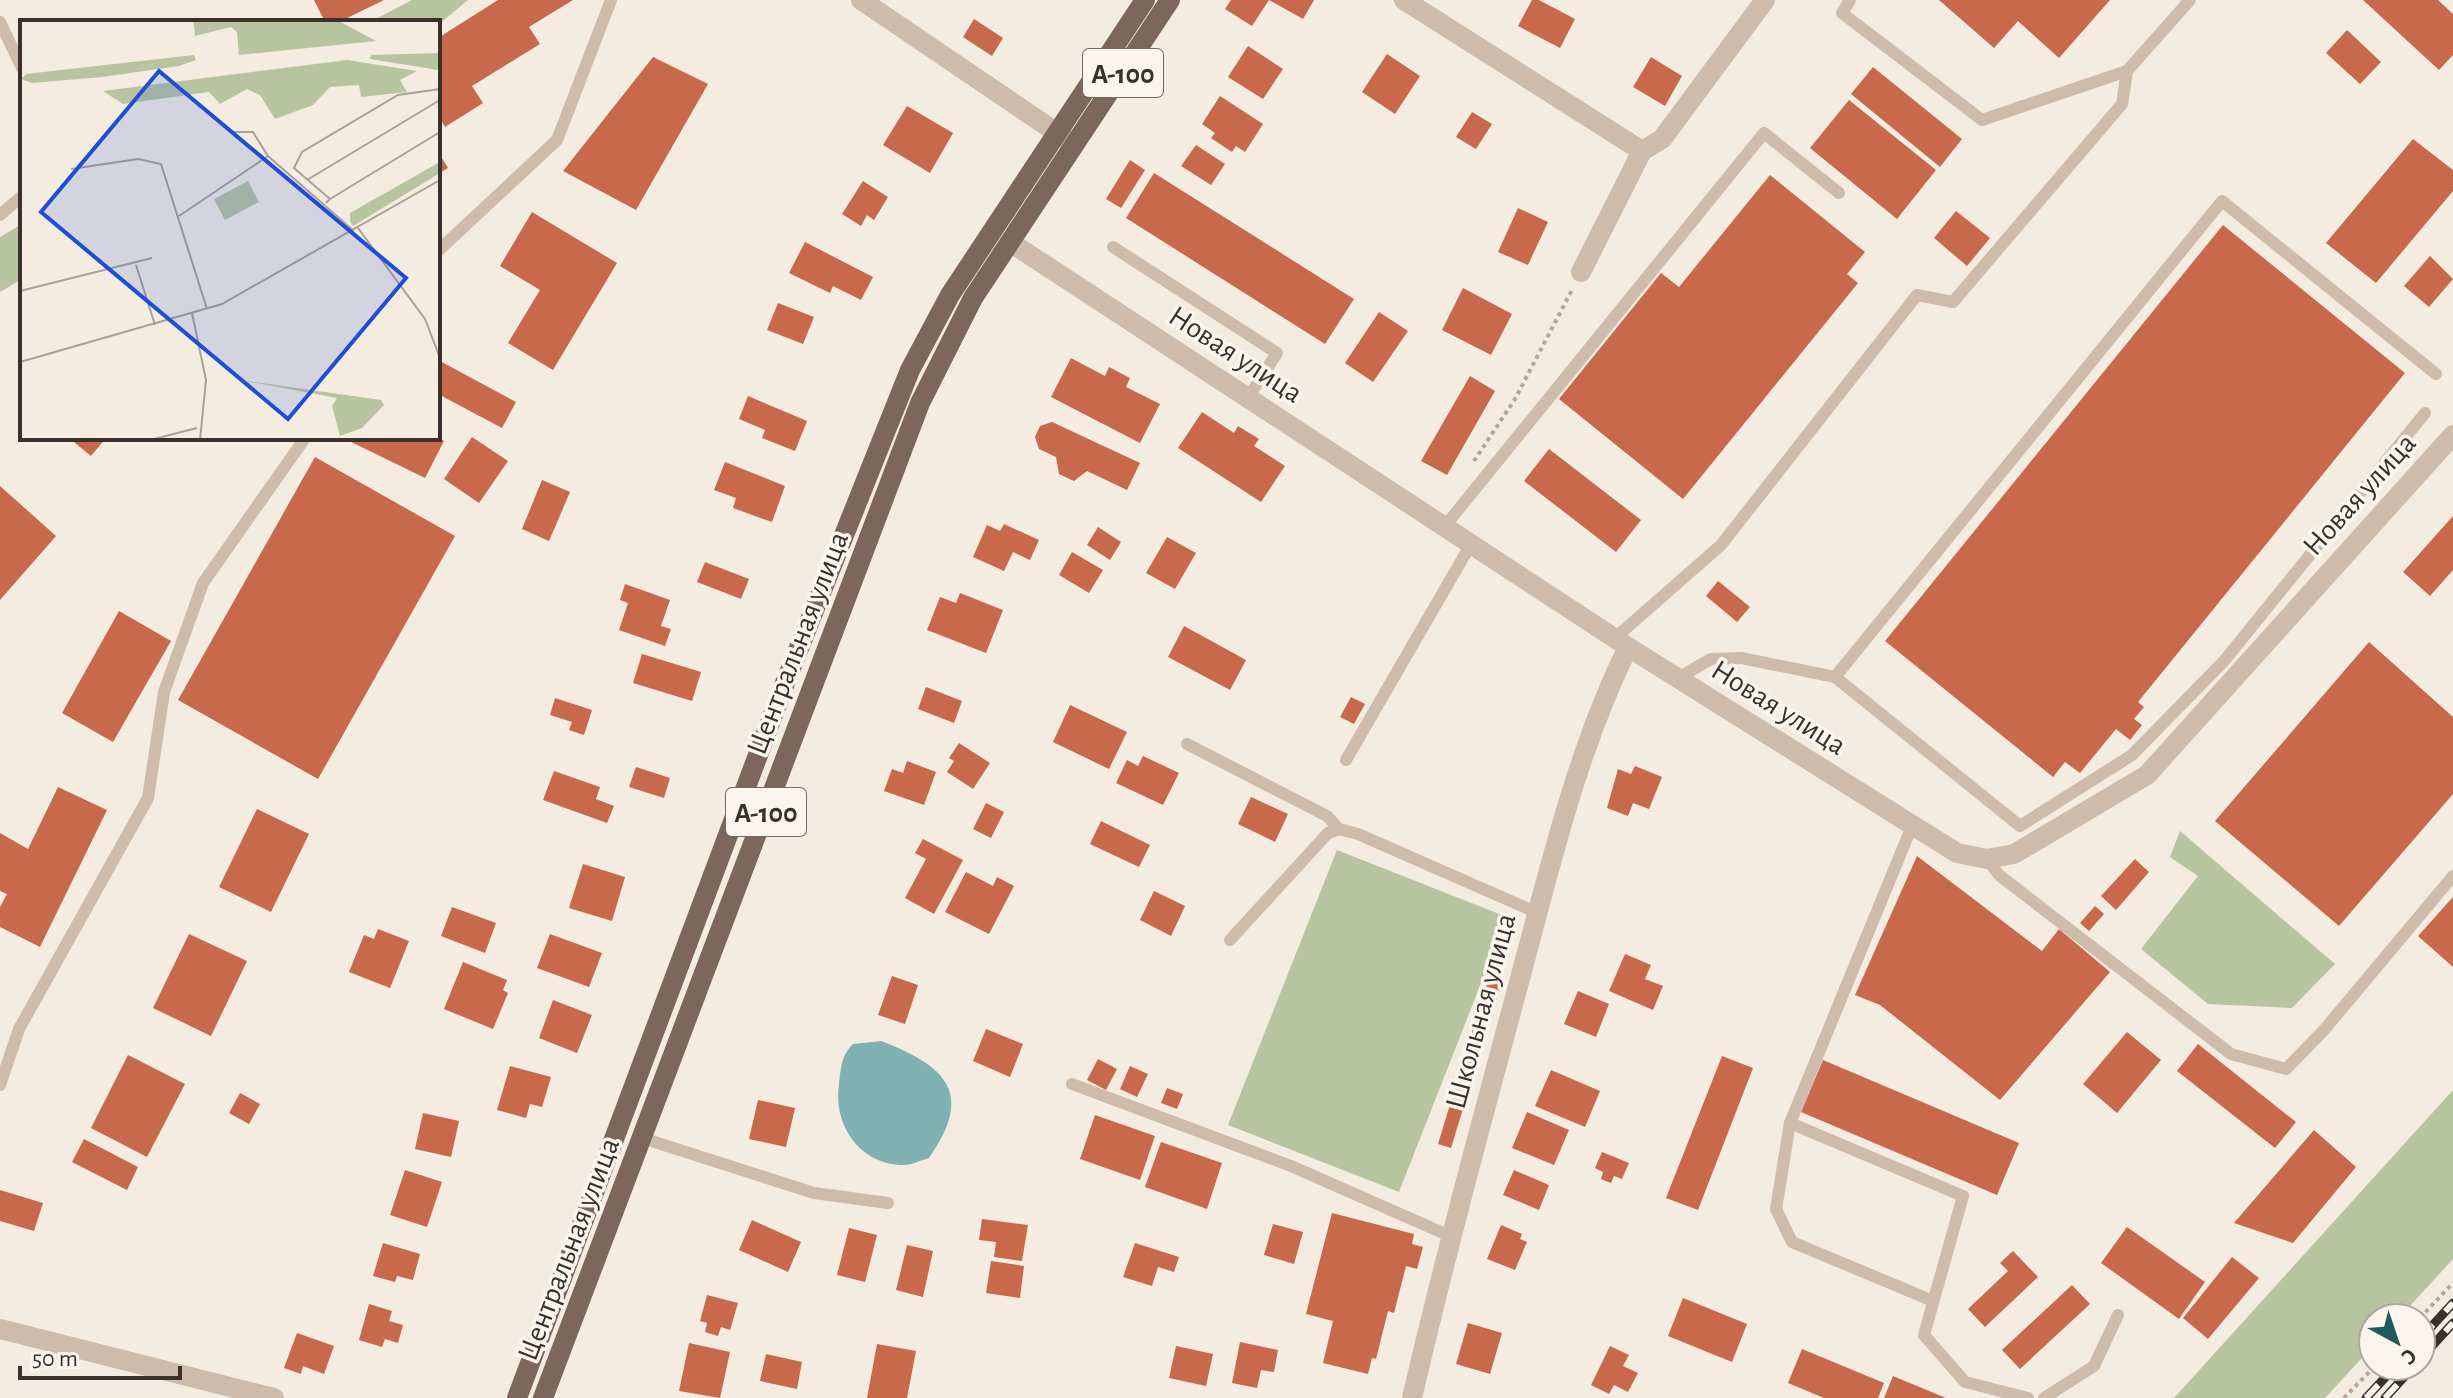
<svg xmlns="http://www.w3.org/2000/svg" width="2453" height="1398" viewBox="0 0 2453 1398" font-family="'Alegreya Sans',sans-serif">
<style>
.green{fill:#b8c4a0}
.water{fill:#7fb0b2}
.building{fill:#c8694b}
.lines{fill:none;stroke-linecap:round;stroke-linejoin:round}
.path{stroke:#b9a596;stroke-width:4;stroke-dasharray:4 4;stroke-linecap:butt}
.service{stroke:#cdbbac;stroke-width:12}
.minor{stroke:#cdbbac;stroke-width:20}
.tertiary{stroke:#cdbbac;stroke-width:20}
.primary{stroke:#7d675c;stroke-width:20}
.rail-casing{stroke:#3b302b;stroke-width:9}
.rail{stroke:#fbf5ee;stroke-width:6;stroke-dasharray:18;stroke-linecap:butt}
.labels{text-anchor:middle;stroke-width:7;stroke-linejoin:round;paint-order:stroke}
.shield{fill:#fbf5ee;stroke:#756b66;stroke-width:2}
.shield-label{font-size:28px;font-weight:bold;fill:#3b302b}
.street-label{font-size:30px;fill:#3b302b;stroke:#fbf5ee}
.inset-road{fill:none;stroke:#aaa098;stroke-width:2}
.view{fill:#1d4ed8;fill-opacity:0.15;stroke:#1d4ed8;stroke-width:4}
.inset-edge{fill:none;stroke:#3b302b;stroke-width:4}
</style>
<rect width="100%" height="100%" fill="#f4ebe1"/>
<!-- green -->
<g class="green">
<polygon points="412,0 468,0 438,25 438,22 370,22"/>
<polygon points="22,224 22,279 0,292 0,237"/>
<polygon points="2180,831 2335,964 2292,1008 2208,1004 2141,949 2198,876 2170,857"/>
<polygon points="1337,850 1507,917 1399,1192 1228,1125"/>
<polygon points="2453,1090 2453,1259 2399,1318 2373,1318 2373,1346 2325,1398 2174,1398"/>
</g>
<!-- water -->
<path class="water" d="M881,1041C946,1066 975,1093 929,1158C921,1160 912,1165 904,1165C859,1165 833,1124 839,1084C841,1068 841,1056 853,1044Z"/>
<!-- building -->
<g class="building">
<polygon points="314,0 384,0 339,22 325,22"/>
<polygon points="498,0 573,0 529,27 540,44 472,86 483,103 445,127 438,115 438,38"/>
<polygon points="1231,0 1314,0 1303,19 1269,0 1252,26 1225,9"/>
<polygon points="1532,0 1539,0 1575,19 1560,48 1518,26"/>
<polygon points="1939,0 2110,0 2059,58 2018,21 1994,48"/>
<polygon points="2363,0 2438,0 2453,14 2453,55 2439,70"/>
<polygon points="974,19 1003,38 992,56 963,37"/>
<polygon points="2347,30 2381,62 2360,84 2326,53"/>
<polygon points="1248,46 1283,69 1263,99 1228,77"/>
<polygon points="1387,54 1420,76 1395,114 1362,92"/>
<polygon points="653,57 708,84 636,210 563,171"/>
<polygon points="1651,57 1682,76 1665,106 1633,87"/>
<polygon points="1873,67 1962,139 1940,167 1851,94"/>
<polygon points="1220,96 1263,124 1245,152 1236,146 1232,152 1211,138 1215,133 1202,124"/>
<polygon points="1849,100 1936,170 1897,219 1810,148"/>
<polygon points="907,106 953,133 930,173 883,145"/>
<polygon points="1472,112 1492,124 1476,149 1456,137"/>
<polygon points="2413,139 2453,170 2453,191 2376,283 2326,243"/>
<polygon points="1196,145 1225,164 1211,185 1181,166"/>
<polygon points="438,152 448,168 438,174"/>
<polygon points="1130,160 1145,170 1121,208 1106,199"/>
<polygon points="1154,173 1354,299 1325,344 1126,218"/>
<polygon points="1770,175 1865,252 1847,274 1858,283 1683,499 1559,399 1661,273 1679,287"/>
<polygon points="863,181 888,197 874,220 867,215 861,226 842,214"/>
<polygon points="1518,208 1548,222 1528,265 1498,252"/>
<polygon points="1956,211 1990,238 1967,266 1934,238"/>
<polygon points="532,212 617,263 553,370 508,343 540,290 500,266"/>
<polygon points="2223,225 2405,373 2138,702 2144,707 2134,719 2142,725 2130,740 2116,729 2080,773 2065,762 2053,777 1885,641"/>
<polygon points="805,242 873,277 861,300 833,286 830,293 789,273"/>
<polygon points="2430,256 2453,279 2429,307 2404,286"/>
<polygon points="1463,288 1512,314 1491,355 1442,330"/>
<polygon points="778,303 814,317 803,344 767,330"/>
<polygon points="1379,312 1408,331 1373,382 1345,363"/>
<polygon points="1071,358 1105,376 1109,367 1130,378 1126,387 1160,404 1140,443 1051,397"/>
<polygon points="438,360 516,402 502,428 438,394"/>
<polygon points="1470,376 1495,391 1447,475 1421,461"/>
<polygon points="1280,377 1300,389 1294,398 1274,386"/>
<polygon points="748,396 807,421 795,451 762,438 765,430 739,419"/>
<polygon points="1202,412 1234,433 1238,426 1259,439 1254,446 1285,466 1261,502 1178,448"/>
<polygon points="1052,422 1140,463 1127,490 1087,471 1074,481 1059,474 1056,457 1039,449 1035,437 1040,426"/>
<polygon points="472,437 508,461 479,503 444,479"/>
<polygon points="69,438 106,438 91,456"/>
<polygon points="343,438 439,438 444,441 425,478"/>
<polygon points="1549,449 1641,520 1616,552 1524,481"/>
<polygon points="315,457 455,536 318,779 178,700"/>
<polygon points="725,462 785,486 772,522 733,508 736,498 714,490"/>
<polygon points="542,480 570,492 549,541 522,529"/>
<polygon points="0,486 56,536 0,600"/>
<polygon points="2453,516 2453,570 2430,596 2403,572"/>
<polygon points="1004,524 1039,540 1030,560 1013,552 1004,571 973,557 987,525 1000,531"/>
<polygon points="1098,527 1121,542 1110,560 1087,545"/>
<polygon points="1167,537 1196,553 1175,589 1146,573"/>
<polygon points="1072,552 1103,570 1089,593 1059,575"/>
<polygon points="705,562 749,579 741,599 697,582"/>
<polygon points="1718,581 1750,607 1737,622 1706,596"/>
<polygon points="625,584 670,600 661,626 671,629 665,646 619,630 628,603 620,600"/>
<polygon points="960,593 1003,610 986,653 927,630 940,597 956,603"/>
<polygon points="119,611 171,641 113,742 62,713"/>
<polygon points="1184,626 1246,660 1230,690 1168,657"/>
<polygon points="2369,642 2453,717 2453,794 2339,926 2215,821"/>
<polygon points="642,654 701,672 692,701 633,683"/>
<polygon points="926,687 962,701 954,723 918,709"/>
<polygon points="1351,697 1365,704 1354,724 1340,717"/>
<polygon points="555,698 592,710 584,735 569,730 572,722 550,715"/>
<polygon points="1070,705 1127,732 1109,769 1053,742"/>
<polygon points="959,743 990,763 973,789 947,772 954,761 949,758"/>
<polygon points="1143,756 1179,773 1163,805 1116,783 1127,760 1138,766"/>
<polygon points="907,761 936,772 924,805 884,791 892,769 903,773"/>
<polygon points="1635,766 1662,777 1649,809 1633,803 1628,816 1607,808 1618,769 1631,774"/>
<polygon points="636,767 670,778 664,798 629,787"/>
<polygon points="554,771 600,787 596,799 614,806 607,823 543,800"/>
<polygon points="58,787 107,810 40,947 0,927 0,907 7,894 0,891 0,833 28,849"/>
<polygon points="1251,797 1288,814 1275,842 1238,824"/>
<polygon points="986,803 1004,812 991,838 973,829"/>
<polygon points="257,809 309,834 271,912 219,887"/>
<polygon points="1101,821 1150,845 1139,867 1090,844"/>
<polygon points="923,839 963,860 934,914 905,898 926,859 915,853"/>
<polygon points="1917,856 2042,951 2059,929 2110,972 2000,1100 1880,1005 1855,995"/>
<polygon points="2135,859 2149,872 2116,910 2101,896"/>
<polygon points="583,864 625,877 612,921 569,908"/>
<polygon points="966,872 993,886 997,877 1014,886 989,934 945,912"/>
<polygon points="1154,891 1185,906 1171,936 1140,920"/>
<polygon points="2453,897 2453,967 2418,936"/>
<polygon points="2095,906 2104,914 2089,931 2080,923"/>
<polygon points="452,907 496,923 485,953 441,936"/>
<polygon points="378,929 409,941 390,988 349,972 364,935 374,939"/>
<polygon points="189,934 247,961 211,1036 153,1008"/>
<polygon points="550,934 602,953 589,987 537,968"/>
<polygon points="1625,954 1651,965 1645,979 1663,986 1653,1010 1609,991"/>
<polygon points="463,962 507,980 503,990 508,993 493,1029 444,1009"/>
<polygon points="892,976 918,985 905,1024 878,1015"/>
<polygon points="1489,977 1502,981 1451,1148 1438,1144"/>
<polygon points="1578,991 1609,1004 1596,1037 1564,1024"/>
<polygon points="553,1000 592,1015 577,1053 539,1038"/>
<polygon points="986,1029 1023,1044 1010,1077 973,1061"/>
<polygon points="2127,1032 2161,1060 2117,1113 2083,1084"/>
<polygon points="2198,1044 2296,1122 2275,1148 2177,1071"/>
<polygon points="128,1055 185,1084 147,1157 91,1128"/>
<polygon points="1722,1056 1753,1068 1698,1210 1666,1198"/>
<polygon points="1098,1059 1117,1069 1106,1090 1087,1080"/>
<polygon points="1823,1060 2019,1143 1997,1195 1801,1112"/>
<polygon points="510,1066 551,1077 542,1107 530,1104 526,1118 497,1110"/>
<polygon points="1130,1066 1148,1074 1137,1097 1120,1089"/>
<polygon points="1551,1070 1600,1091 1585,1127 1535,1106"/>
<polygon points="1167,1088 1183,1094 1177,1109 1161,1103"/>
<polygon points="240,1093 260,1104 249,1124 229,1113"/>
<polygon points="758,1100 795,1108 786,1147 749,1139"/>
<polygon points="1527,1112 1569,1130 1554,1165 1512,1148"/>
<polygon points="423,1113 459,1121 451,1157 415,1149"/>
<polygon points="1095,1115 1155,1136 1140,1180 1080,1159"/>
<polygon points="2314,1130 2356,1167 2293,1243 2234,1223"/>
<polygon points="84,1139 138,1167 127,1190 72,1162"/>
<polygon points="1161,1142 1222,1163 1207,1209 1145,1187"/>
<polygon points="1602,1152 1629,1163 1622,1179 1614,1176 1611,1183 1601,1179 1603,1172 1595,1168"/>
<polygon points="405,1170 442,1182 427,1227 390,1215"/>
<polygon points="1514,1170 1549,1185 1539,1210 1503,1195"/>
<polygon points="0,1190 43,1203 34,1231 0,1221"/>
<polygon points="1332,1213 1414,1234 1412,1244 1423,1247 1417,1269 1406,1266 1394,1313 1388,1311 1376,1359 1372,1358 1368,1374 1323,1363 1333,1321 1306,1314"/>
<polygon points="982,1219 1028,1225 1022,1261 994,1257 996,1242 979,1240"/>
<polygon points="752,1220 801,1242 788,1272 739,1250"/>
<polygon points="1273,1224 1303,1232 1294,1264 1264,1255"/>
<polygon points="1501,1225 1522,1234 1520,1239 1527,1242 1515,1270 1487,1259"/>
<polygon points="2127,1227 2205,1282 2179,1319 2101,1263"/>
<polygon points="849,1228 877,1235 865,1282 837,1275"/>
<polygon points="383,1243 420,1254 413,1280 397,1276 395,1282 373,1276"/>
<polygon points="1135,1243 1179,1257 1174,1272 1158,1267 1152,1286 1123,1277"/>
<polygon points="907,1245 933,1251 923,1297 896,1290"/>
<polygon points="2013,1251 2038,1277 1985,1327 1968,1309 2008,1271 2000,1263"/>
<polygon points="2232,1257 2259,1278 2208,1339 2183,1318"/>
<polygon points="991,1261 1024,1266 1020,1298 986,1293"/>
<polygon points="2072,1285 2090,1304 2020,1369 2002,1350"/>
<polygon points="707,1295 738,1303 730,1330 721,1327 718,1336 705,1332 707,1323 700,1321"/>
<polygon points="1683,1298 1747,1324 1732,1362 1668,1336"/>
<polygon points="369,1304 392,1311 389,1321 403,1325 398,1343 385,1339 382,1347 359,1340"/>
<polygon points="1468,1323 1502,1333 1490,1374 1456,1364"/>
<polygon points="297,1333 334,1346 324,1374 303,1366 301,1374 284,1368"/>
<polygon points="1240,1342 1278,1350 1274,1372 1261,1370 1257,1388 1232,1383"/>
<polygon points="689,1343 730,1352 720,1398 679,1391"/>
<polygon points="877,1344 916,1351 907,1398 867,1398"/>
<polygon points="1176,1346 1213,1354 1206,1386 1169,1378"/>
<polygon points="1610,1346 1629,1355 1623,1366 1638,1373 1628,1392 1614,1385 1609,1394 1591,1385"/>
<polygon points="1802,1349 1884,1383 1878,1398 1824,1398 1788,1383"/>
<polygon points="766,1354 802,1362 797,1389 760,1381"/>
<polygon points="1893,1376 1946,1398 1884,1398"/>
</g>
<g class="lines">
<!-- path -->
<g class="path">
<polyline points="1474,461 1515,399 1573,288"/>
<polyline points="2420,1318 2453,1283"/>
<polyline points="2344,1398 2375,1366"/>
</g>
<!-- service -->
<g class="service">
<polyline points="1850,0 1842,13 1982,120 2127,71"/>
<polyline points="0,22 22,68"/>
<polyline points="0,215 22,196"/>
<polyline points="1113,247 1277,353 1248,398"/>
<polyline points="438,251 557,140 611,0"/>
<polyline points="1445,526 1764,133 1839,193"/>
<polyline points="1615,638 1721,545 1917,295 1953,302 2122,104 2127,71 2190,0"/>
<polyline points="1835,677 2020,826 2132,755 2224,661 2425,413"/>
<polyline points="1678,678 1711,659 1741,658 1835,677 2222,201 2436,374"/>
<polyline points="1187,744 1327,816 1339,829"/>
<polyline points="1346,760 1471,544"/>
<polyline points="1912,826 1790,1123 1963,1196 1924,1335 1965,1382 2028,1398"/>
<polyline points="1987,859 1999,875 2231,1054 2286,1069 2324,1030 2453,876"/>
<polyline points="1230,940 1328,833 1339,829 1358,834 1538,913"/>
<polyline points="1072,1084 1291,1166 1450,1236"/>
<polyline points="0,1085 19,1029 148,798 164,692 203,583 305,438"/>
<polyline points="1790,1123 1776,1209 1792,1242 1933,1301"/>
<polyline points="642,1138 814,1193 888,1203"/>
<polyline points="2044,1398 2094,1366 2118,1315"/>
</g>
<!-- minor -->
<g class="minor">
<polyline points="861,0 1072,143"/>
<polyline points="1404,0 1642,151"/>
<polyline points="1010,242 1628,647 1957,853 1987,859 2014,854 2147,775 2453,435"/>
<polyline points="1581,272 1642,151 1662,139 1765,0"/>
<path d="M1412,1398C1445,1256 1483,1116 1521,975C1551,863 1577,751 1628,647"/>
</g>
<!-- tertiary -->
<polyline class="tertiary" points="0,1329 274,1398"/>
<!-- primary -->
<g class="primary">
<polyline points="517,1398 785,683 910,370 950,295 1145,0"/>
<polyline points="543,1398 920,403 973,298 1170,0"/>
</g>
<!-- rail casing -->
<g class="rail-casing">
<g id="rail">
<polyline points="2421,1338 2453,1303"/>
<polyline points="2421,1358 2453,1323"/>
<polyline points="2366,1398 2396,1366"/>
<polyline points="2385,1398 2414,1366"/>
</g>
</g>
<!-- rail -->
<use href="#rail" class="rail"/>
</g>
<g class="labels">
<!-- shield labels -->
<g class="shield">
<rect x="1083" y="49" width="80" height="48" rx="6"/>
<rect x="726" y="788" width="80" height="48" rx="6"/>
</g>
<g class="shield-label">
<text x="1123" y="83">А-100</text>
<text x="766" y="822">А-100</text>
</g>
<!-- street labels -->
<g class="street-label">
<text transform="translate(1236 354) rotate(33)" y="10">Новая улица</text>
<text transform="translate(2359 494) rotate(-48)" y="10">Новая улица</text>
<text transform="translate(797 643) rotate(-69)" y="10">Центральная улица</text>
<text transform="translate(1779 707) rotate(32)" y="10">Новая улица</text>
<text transform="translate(1480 1011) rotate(-75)" y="10">Школьная улица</text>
<text transform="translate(568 1249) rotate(-69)" y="10">Центральная улица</text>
</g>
</g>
<!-- overview -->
<g transform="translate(20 20)">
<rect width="420" height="420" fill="#f4ebe1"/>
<path d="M173,0H317L356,21L219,35L217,12L211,7L175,16ZM420,33L418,50L350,39L351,35ZM174,35L176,40L159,46L82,57L12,63L1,59L6,54ZM327,40L397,51L380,60L387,72L341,77L339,65L310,67L293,85L255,99L240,75L227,69L200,84L189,72L103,84L83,71ZM420,142V153L333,206L330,201V193ZM228,161L239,182L205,200L194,179ZM220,360L361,380L364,385L342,408L320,416L312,386L317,378Z" fill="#b8c4a0"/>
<path class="inset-road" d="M212,112H233L248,136L334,211M51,149L118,139L141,144L187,289M287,160L420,80M310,179L420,112M306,183L310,179L274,148L282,132L378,75L420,69M159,196L248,136M338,208L405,299L420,338M116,245L135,305M0,271L132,238M172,293L186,360L180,420M0,342L202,284L420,160M130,420L177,408"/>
<path class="view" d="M139,51L386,258L268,399L21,192Z"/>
<rect width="420" height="420" class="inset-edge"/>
</g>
<!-- north arrow -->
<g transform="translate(2397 1342) rotate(140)"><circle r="38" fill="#fbf5ee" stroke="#aea6a0" stroke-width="2"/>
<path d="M0-6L14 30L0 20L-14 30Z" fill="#1f5a5e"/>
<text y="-12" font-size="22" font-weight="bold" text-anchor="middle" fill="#3b302b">С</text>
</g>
<!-- scale -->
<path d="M20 1366v12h160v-12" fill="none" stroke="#3b302b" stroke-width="4"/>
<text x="32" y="1366" font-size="24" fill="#3b302b" stroke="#fbf5ee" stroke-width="6" paint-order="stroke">50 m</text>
</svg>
